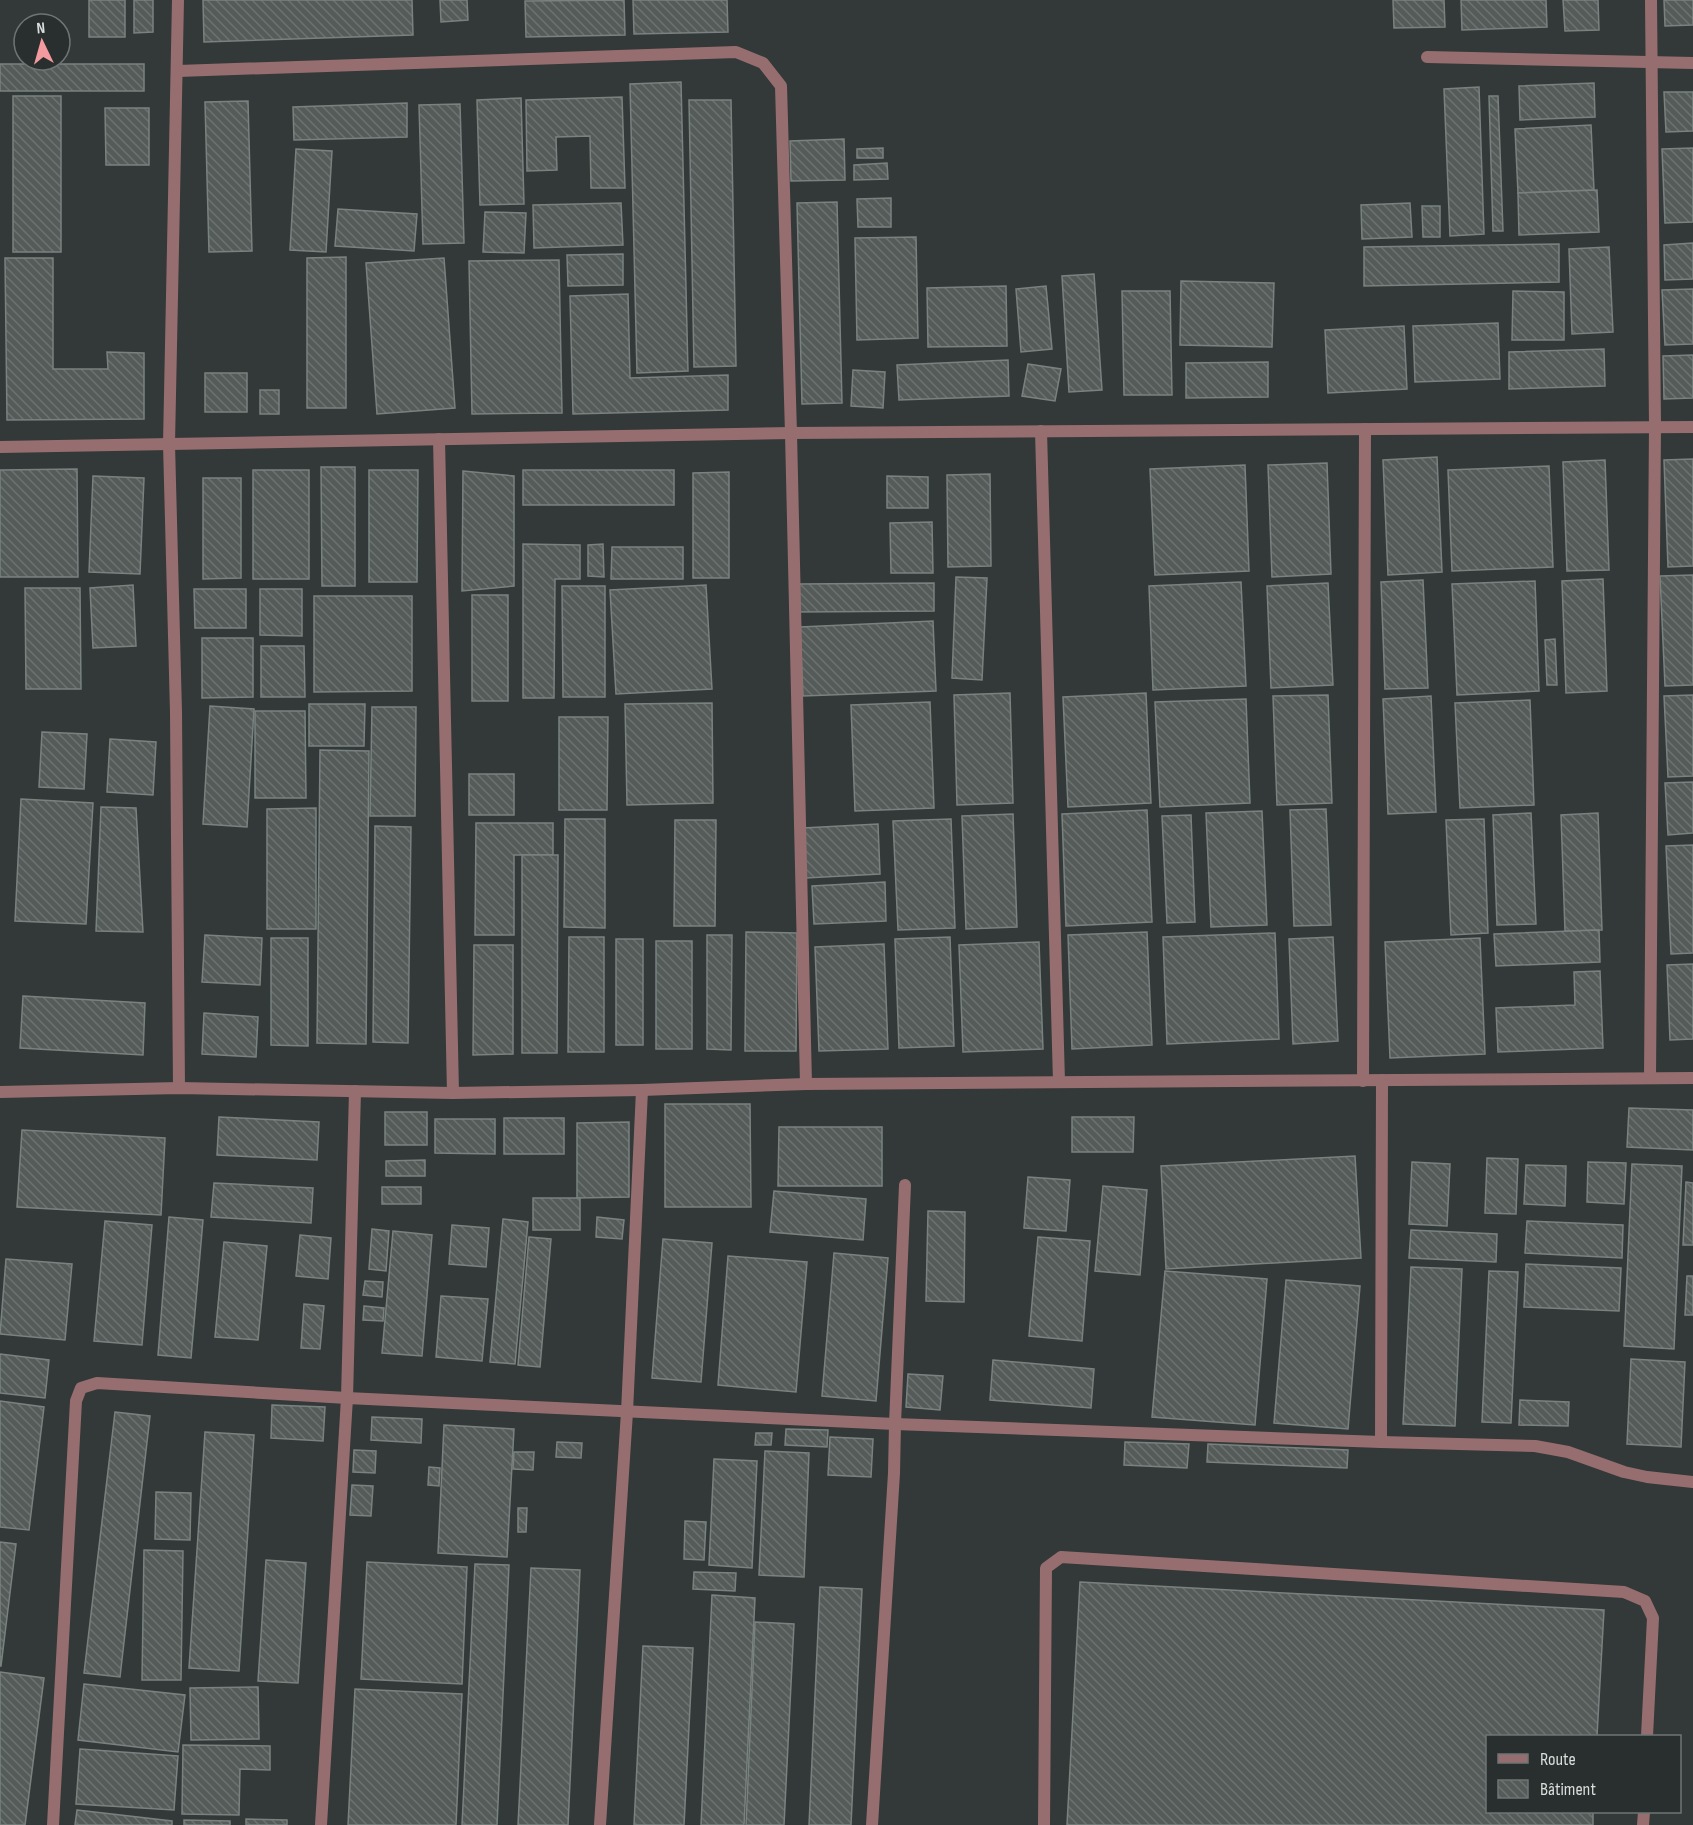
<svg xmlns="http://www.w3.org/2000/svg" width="1693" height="1825" viewBox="0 0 1693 1825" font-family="'Sofia Sans Condensed',sans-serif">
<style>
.building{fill:url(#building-back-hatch);stroke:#7a8280;stroke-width:1.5}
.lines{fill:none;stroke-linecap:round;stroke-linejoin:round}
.lane{stroke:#976e6f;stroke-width:12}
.street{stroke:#976e6f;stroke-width:12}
</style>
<defs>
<pattern id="building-back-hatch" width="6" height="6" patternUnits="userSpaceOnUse" patternTransform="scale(1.5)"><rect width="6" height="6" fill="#545b59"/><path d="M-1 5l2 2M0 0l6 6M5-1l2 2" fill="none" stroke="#6c7270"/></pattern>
</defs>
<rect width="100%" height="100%" fill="#333938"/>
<!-- building -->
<g class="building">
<rect x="89" y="0" width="36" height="37"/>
<polygon points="134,0 153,0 153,32 134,33"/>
<polygon points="203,0 412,0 413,35 204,42"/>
<polygon points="440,0 467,0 468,20 441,22"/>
<polygon points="624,0 625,35 526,37 525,1"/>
<polygon points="633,0 727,0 728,32 634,34"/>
<polygon points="1393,0 1444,0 1445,27 1394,28"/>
<polygon points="1461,0 1546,0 1547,27 1462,30"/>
<polygon points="1563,0 1598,0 1599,30 1565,31"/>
<polygon points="1664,0 1693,0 1693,25 1665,26"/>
<rect x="0" y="64" width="144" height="27"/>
<polygon points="681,82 688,371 637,373 630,84"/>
<polygon points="1594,83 1595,117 1520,120 1519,86"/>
<polygon points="1479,87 1484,234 1450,236 1444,89"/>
<polygon points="1664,92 1693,92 1693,131 1666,132"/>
<rect x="13" y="96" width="48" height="156"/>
<polygon points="1489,96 1498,96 1503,231 1493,231"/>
<polygon points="622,97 625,188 591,188 590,136 556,137 557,170 527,171 526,100"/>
<polygon points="521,98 524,204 480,205 477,100"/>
<polygon points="689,100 731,100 736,366 694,367"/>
<polygon points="248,101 252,251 209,252 205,102"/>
<polygon points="407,103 407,137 294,140 293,107"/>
<polygon points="460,104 464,243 423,244 419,105"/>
<polygon points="105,108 149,108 149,165 106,165"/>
<polygon points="1591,125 1594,190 1518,193 1515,129"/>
<polygon points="844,139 845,180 791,181 790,141"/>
<polygon points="883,148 883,158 857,158 857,149"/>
<polygon points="1693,148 1693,222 1665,223 1662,149"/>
<polygon points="296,149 332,151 326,252 290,250"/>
<polygon points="887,163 888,179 854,180 854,165"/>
<polygon points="1597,190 1599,232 1519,235 1518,193"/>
<polygon points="891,198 891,227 858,227 857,199"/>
<polygon points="837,202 842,403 802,404 797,203"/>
<polygon points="621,203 623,245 534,248 533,205"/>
<polygon points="1410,203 1412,237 1362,239 1361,205"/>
<polygon points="1422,206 1440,206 1440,237 1423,237"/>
<polygon points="338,209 417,214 414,251 335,246"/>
<polygon points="485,212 526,213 524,253 483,252"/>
<polygon points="916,237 918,338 857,340 855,238"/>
<polygon points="1693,243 1693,279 1665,280 1664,245"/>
<polygon points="1559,244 1559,282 1364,286 1364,247"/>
<polygon points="1609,247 1613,332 1572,334 1569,249"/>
<polygon points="623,254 623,285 568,286 567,255"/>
<polygon points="346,257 346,408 307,408 307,258"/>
<polygon points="5,258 53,258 53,369 108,369 107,352 144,353 144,419 7,420"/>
<polygon points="444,258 455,408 377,414 366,263"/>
<polygon points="559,260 562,413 472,414 469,261"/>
<polygon points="1094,274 1102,390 1069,392 1062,276"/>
<polygon points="1181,281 1274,283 1272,347 1180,345"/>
<polygon points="1006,286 1007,346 928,347 927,288"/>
<polygon points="1046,286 1052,349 1021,352 1016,289"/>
<polygon points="1693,289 1693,344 1665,345 1662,290"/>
<polygon points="1122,291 1170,291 1172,395 1124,395"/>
<polygon points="1513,291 1564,292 1564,340 1512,340"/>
<polygon points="628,294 630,378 728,375 728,410 573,414 570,296"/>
<polygon points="1498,323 1500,379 1415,382 1413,326"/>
<polygon points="1404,326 1407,389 1328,393 1325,330"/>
<polygon points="1604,349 1605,386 1509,389 1509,352"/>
<polygon points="1693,355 1693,398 1664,399 1663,356"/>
<polygon points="1008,360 1009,396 899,400 897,365"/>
<polygon points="1268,362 1268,397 1186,398 1186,363"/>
<polygon points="1028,364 1061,369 1055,401 1022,396"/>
<polygon points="853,370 885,372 883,408 851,406"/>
<rect x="205" y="373" width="42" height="39"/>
<rect x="260" y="390" width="19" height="24"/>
<polygon points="1437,457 1442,572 1388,575 1383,460"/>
<polygon points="1693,459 1693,566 1668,567 1664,460"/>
<polygon points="1605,460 1609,570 1567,571 1563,462"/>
<polygon points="1327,463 1331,574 1272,577 1268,465"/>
<polygon points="1245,465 1249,571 1155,575 1150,469"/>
<polygon points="1549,466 1553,567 1452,571 1448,470"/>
<polygon points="321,467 355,467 355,586 322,586"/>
<polygon points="77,469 78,577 0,577 0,470"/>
<rect x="253" y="470" width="56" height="109"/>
<polygon points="369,470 418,470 417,582 369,582"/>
<rect x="523" y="470" width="151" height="35"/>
<polygon points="463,471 514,476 514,586 462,591"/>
<polygon points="729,472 729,578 693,578 693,473"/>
<polygon points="990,474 991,566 948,567 947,475"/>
<polygon points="93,476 144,478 140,574 89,572"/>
<polygon points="887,476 928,477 928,508 887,508"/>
<polygon points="203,478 241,478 241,578 203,579"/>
<polygon points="932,522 933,573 891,573 890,523"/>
<polygon points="523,544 580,545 580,579 555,579 554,698 523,698"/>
<polygon points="603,544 604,577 588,576 588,545"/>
<polygon points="612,547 683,547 683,579 611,579"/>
<polygon points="1693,575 1693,685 1665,686 1660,576"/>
<polygon points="956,577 987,578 982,680 952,678"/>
<polygon points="1603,579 1607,691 1566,693 1562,581"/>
<polygon points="1423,580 1428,688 1385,689 1381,582"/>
<polygon points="1535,581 1539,691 1457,695 1452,584"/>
<polygon points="1241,582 1246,686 1153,690 1149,586"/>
<polygon points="934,583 934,611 797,612 797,584"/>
<polygon points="1328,583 1333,685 1271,688 1267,586"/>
<polygon points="133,585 136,646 93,648 90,588"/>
<polygon points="706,585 712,689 616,694 610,590"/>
<polygon points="562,586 605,586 605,697 563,697"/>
<polygon points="25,588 80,588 81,689 26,689"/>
<polygon points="194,589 246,589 246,628 195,628"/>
<polygon points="260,589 302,589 302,636 260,635"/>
<rect x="472" y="595" width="36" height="106"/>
<polygon points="314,596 412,596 412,691 314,692"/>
<polygon points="933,621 936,691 803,696 800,627"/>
<polygon points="202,638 253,638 253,697 202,698"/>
<polygon points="1555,639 1557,685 1547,685 1545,640"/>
<polygon points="261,646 304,646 305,697 261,697"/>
<polygon points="1010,693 1013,803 957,805 954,695"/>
<polygon points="1146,693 1151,803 1068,807 1063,697"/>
<polygon points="1328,695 1332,803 1277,805 1273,696"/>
<polygon points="1693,695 1693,776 1668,777 1664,696"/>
<polygon points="1431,696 1436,812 1388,814 1383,699"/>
<polygon points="1246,699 1250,803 1160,807 1155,702"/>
<polygon points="1530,700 1534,805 1460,808 1455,703"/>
<polygon points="930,702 934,808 855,811 851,705"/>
<polygon points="712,703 713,803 627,805 625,704"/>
<polygon points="309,704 365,704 364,746 309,746"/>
<polygon points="210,706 254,709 247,827 203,824"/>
<polygon points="372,707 416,707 415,816 370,816"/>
<polygon points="255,711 305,711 306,798 255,798"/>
<polygon points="559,717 608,717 607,810 559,810"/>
<polygon points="42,732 87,734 84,789 39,787"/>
<polygon points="110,739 156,742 153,795 107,792"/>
<polygon points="320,750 369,751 366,1044 317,1043"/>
<rect x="469" y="774" width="45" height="41"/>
<polygon points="1693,782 1693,833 1668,835 1665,783"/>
<polygon points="21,799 93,803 86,924 15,921"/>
<polygon points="101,807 136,808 143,932 96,931"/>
<polygon points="316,808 316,929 267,929 267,809"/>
<polygon points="1326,809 1331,925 1294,926 1290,810"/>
<polygon points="1147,810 1152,922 1066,926 1062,814"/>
<polygon points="1262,811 1267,925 1211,927 1206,813"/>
<polygon points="1531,813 1536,924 1497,925 1493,815"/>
<polygon points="1598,813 1602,930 1565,931 1561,815"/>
<polygon points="1013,814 1017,927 966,929 962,816"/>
<polygon points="1191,815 1195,922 1167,923 1162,816"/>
<polygon points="565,819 605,819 605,928 564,927"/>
<polygon points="951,819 955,928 898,930 893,821"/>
<polygon points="1484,819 1488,933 1451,935 1446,820"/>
<polygon points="675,820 716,820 715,926 674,926"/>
<polygon points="476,823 553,823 553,855 514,855 514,935 475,935"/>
<polygon points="878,824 880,874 806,878 803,828"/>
<polygon points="375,826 411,827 408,1043 373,1042"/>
<polygon points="1693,845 1693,953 1671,954 1666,846"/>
<polygon points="522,855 558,855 557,1053 522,1053"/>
<polygon points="885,882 886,921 814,924 812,886"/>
<polygon points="1599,930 1600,962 1496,966 1494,934"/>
<polygon points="746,932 797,933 796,1051 745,1051"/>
<polygon points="1147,932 1152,1045 1072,1049 1068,935"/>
<polygon points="1275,933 1279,1039 1167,1044 1163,937"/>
<polygon points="205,935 262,938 260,985 202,982"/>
<polygon points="707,935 732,935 731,1050 707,1049"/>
<polygon points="569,937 604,937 604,1052 568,1052"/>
<polygon points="950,937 954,1046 899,1048 895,939"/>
<polygon points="1333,937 1338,1041 1293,1044 1289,939"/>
<polygon points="271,938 308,938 308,1046 271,1045"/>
<polygon points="1480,938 1485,1054 1390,1058 1385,942"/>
<rect x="616" y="939" width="27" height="106"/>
<rect x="656" y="941" width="36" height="108"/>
<polygon points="1039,942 1043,1049 963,1052 959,945"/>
<polygon points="884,944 888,1049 819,1051 815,947"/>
<polygon points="474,945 513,945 513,1054 473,1055"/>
<polygon points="1693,964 1693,1039 1670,1040 1667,965"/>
<polygon points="1600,971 1603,1048 1498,1052 1496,1008 1575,1005 1574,972"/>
<polygon points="23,996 145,1003 143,1055 20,1048"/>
<polygon points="204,1013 258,1017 256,1057 202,1054"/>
<polygon points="665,1104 750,1104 751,1207 665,1207"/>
<polygon points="1629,1108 1693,1110 1693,1150 1627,1147"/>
<rect x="385" y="1112" width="42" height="33"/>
<polygon points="219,1117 319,1122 317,1160 217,1155"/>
<polygon points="1072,1117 1134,1117 1133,1152 1072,1152"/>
<rect x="504" y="1118" width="60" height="36"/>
<polygon points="435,1119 495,1119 495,1154 435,1153"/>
<polygon points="629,1122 629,1197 577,1198 577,1123"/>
<polygon points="779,1127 882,1127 882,1186 778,1186"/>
<polygon points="22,1130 165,1138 161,1215 17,1207"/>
<polygon points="1355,1156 1361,1258 1166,1269 1161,1166"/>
<polygon points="1487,1158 1518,1159 1516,1214 1485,1213"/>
<polygon points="425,1160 425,1176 386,1176 386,1161"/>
<polygon points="1412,1162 1450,1164 1447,1226 1409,1224"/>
<polygon points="1588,1162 1626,1163 1624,1204 1587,1202"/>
<polygon points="1632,1164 1682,1166 1674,1349 1624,1346"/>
<polygon points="1526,1165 1566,1166 1565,1206 1524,1204"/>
<polygon points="1028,1177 1070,1180 1066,1231 1024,1228"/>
<polygon points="1686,1182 1693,1183 1693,1245 1683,1245"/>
<polygon points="214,1183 313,1188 311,1223 211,1217"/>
<polygon points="1103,1186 1147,1190 1140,1275 1095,1271"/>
<rect x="382" y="1187" width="39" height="17"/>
<polygon points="774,1191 866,1199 863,1240 770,1232"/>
<rect x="533" y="1198" width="47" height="32"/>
<polygon points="928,1211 965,1212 964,1302 926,1301"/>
<polygon points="169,1217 203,1220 191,1358 158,1355"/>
<polygon points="597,1217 624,1220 622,1239 596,1237"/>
<polygon points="503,1219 528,1222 515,1364 490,1362"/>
<polygon points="105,1221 152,1225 142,1345 94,1341"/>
<polygon points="1527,1221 1623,1225 1622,1258 1525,1253"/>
<polygon points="452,1225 489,1228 486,1267 449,1264"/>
<polygon points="372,1229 389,1231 386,1271 369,1269"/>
<polygon points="1411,1230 1497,1234 1496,1262 1409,1258"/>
<polygon points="393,1231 432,1235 422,1356 382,1353"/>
<polygon points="300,1235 331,1238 328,1279 296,1276"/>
<polygon points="529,1237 551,1239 540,1367 518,1365"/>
<polygon points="1038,1237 1090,1241 1082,1341 1029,1336"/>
<polygon points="663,1239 712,1243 701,1382 652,1378"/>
<polygon points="224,1242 267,1246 258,1340 215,1337"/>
<polygon points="834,1253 888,1258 876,1401 822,1396"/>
<polygon points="728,1256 807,1262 796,1392 718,1385"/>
<polygon points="6,1259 72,1264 65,1340 0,1334"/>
<polygon points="1526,1264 1621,1268 1619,1311 1524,1307"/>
<polygon points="1411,1267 1462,1269 1455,1426 1403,1424"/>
<polygon points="1165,1271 1267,1279 1255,1425 1152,1417"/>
<polygon points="1489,1271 1518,1272 1511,1423 1482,1422"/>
<polygon points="1687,1276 1693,1276 1693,1315 1685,1315"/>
<polygon points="1286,1280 1360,1286 1348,1429 1274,1423"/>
<polygon points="365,1281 383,1282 382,1297 363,1295"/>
<polygon points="441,1296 488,1299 482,1361 436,1357"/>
<polygon points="304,1304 324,1306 320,1349 301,1348"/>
<polygon points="364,1306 384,1308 383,1321 363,1320"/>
<polygon points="0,1354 49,1360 45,1398 0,1393"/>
<polygon points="1631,1359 1685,1362 1681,1447 1627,1444"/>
<polygon points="993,1360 1094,1369 1091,1408 990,1400"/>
<polygon points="908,1374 943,1376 940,1410 906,1407"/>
<polygon points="1520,1400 1569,1402 1568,1426 1519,1425"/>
<polygon points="0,1401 44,1407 29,1530 0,1527"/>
<polygon points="272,1405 325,1407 323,1441 271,1438"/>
<polygon points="115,1412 150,1416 120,1677 84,1673"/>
<polygon points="372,1417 422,1419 421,1443 371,1440"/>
<polygon points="444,1425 514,1429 507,1557 438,1553"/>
<polygon points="786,1429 828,1430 827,1447 785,1445"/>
<polygon points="205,1432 254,1435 239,1671 189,1668"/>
<polygon points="756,1433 772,1433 771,1445 755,1445"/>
<polygon points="830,1437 873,1439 871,1477 828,1475"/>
<polygon points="557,1442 582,1443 581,1458 556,1457"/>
<polygon points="1125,1442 1189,1444 1187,1468 1124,1465"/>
<polygon points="1208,1444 1348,1450 1347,1468 1207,1462"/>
<polygon points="354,1450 376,1451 375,1473 353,1472"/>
<polygon points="765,1451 809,1453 804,1577 759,1575"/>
<polygon points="514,1452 534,1452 533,1470 513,1469"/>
<polygon points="714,1459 757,1461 752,1568 709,1565"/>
<polygon points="429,1467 440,1468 439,1486 428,1485"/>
<polygon points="352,1485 373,1486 371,1516 350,1515"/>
<polygon points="156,1492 191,1493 190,1540 155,1539"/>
<polygon points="518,1508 527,1508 526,1532 518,1532"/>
<polygon points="685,1521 706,1522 704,1560 684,1559"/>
<polygon points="0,1542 16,1544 1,1666 0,1666"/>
<polygon points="144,1550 183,1551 181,1680 142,1680"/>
<polygon points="266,1560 306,1563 298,1683 258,1681"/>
<polygon points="367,1562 467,1567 462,1684 361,1679"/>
<polygon points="475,1564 509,1565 497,1825 462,1825"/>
<polygon points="531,1568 580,1570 568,1825 518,1825"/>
<polygon points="694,1572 736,1573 735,1591 693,1589"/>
<polygon points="1080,1582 1604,1610 1597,1736 1488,1736 1488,1812 1593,1812 1593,1825 1067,1825"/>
<polygon points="820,1587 862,1589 851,1825 809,1825"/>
<polygon points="712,1595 755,1598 744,1825 701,1825"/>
<polygon points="755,1622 794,1624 784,1825 746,1825"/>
<polygon points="643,1646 693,1648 684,1825 634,1825"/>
<polygon points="0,1672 44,1678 25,1825 0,1825"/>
<polygon points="84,1684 185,1695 178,1752 78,1740"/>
<polygon points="258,1687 259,1739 191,1740 190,1688"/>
<polygon points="355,1689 462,1694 456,1825 348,1825"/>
<polygon points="183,1745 270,1746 270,1770 240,1769 239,1815 182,1814"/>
<polygon points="80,1749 178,1756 174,1810 76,1804"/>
<polygon points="77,1810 172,1821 172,1825 75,1825"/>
<polygon points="246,1819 287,1820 287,1825 246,1825"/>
<polygon points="184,1820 230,1821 230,1825 184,1825"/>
</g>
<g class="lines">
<!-- lane -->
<g class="lane">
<polyline points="1044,1825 1046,1568 1061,1557 1624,1592 1645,1601 1653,1618 1647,1736"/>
<polyline points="1643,1825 1644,1812"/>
</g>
<!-- street -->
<g class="street">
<polyline points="178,0 169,444 176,712 179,1088"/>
<polyline points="1427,57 1693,63"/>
<polyline points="178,71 736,52 763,63 781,86 791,433 806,1084"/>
<polyline points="1041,431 1059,1082"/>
<polyline points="439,439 453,1093"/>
<polyline points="0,447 791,433 1693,427"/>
<polyline points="1650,1078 1655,426 1651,0"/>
<polyline points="1363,1081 1365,429"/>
<polyline points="0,1092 179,1088 453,1093 642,1090 806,1084 1693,1078"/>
<polyline points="1381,1442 1382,1080"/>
<polyline points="53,1825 76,1401 81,1388 97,1383 347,1398 895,1424 1381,1442 1535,1446 1568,1452 1624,1472 1647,1477 1693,1482"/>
<polyline points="321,1825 347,1398 355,1091"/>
<polyline points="600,1825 627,1412 642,1090"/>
<polyline points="872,1825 894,1473 895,1424 905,1185"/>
</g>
</g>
<!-- legend -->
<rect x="1486" y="1735" width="195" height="78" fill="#292f2e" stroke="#6f7574" stroke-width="1.5"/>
<rect x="1498" y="1754" width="30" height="9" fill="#976e6f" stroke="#6f7574" stroke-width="1.5"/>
<text x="1540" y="1765" font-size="18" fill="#d9dddc">Route</text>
<rect x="1498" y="1780" width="30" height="18" fill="url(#building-back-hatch)" stroke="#6f7574" stroke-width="1.5"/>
<text x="1540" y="1795" font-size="18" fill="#d9dddc">Bâtiment</text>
<!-- north arrow -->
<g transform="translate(42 42) rotate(355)"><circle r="28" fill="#292f2e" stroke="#6f7574" stroke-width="1.5"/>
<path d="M0-4.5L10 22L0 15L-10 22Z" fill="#f49b9f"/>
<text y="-9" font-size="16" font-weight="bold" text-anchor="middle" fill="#d9dddc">N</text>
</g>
</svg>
